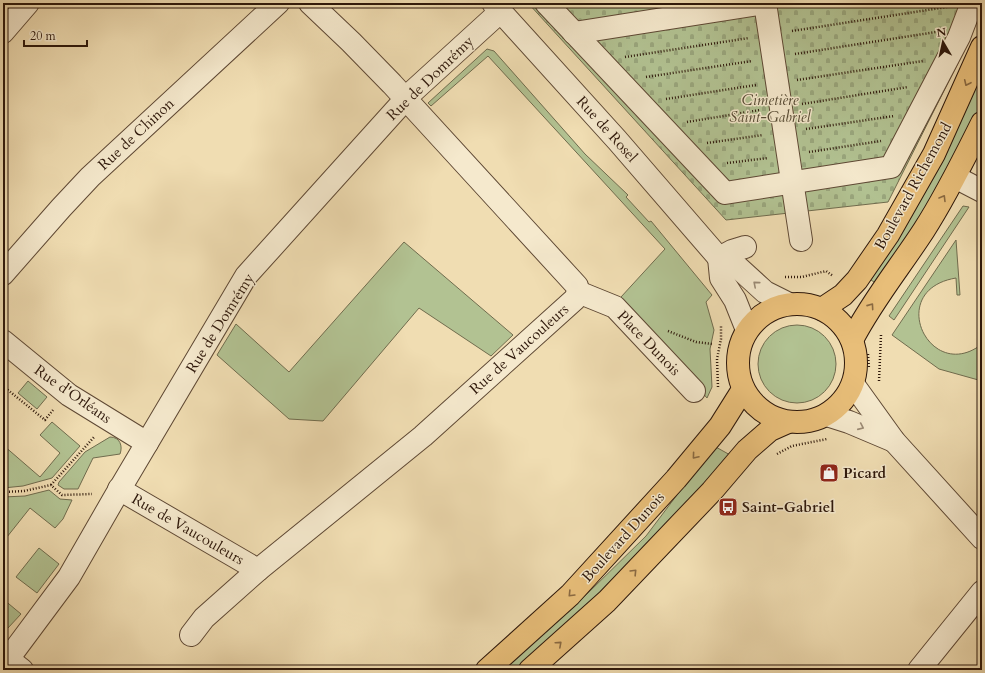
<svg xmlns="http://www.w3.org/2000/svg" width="985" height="673" viewBox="0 0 985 673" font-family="Cardo,serif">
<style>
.grass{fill:#b2c292;stroke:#706c4e}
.cemetery{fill:url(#cemetery-stones);stroke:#706c4e}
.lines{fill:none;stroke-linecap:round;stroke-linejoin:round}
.minor-casing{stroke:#5e4834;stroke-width:24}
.major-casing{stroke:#2d170a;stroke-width:24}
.path{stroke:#2d170a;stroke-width:2.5;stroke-dasharray:1 2;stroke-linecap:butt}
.minor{stroke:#f5e9cd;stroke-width:22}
.major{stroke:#e8be79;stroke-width:22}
.oneway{stroke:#8a6a42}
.oneway2{stroke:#9b8a75}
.labels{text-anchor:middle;stroke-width:3;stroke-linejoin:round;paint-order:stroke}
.street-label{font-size:15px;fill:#2d170a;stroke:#f5e9cd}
.park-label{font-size:15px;font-style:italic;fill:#554a33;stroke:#f5e9cd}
.poi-label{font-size:15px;font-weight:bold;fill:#2d170a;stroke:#f5e9cd;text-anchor:start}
</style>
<defs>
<pattern id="cemetery-stones" width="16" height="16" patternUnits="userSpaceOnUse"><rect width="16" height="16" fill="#b2c292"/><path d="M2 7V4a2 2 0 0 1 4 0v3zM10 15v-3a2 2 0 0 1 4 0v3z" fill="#99a67d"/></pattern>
</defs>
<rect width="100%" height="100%" fill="#f0ddb2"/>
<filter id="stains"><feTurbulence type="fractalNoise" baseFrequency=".005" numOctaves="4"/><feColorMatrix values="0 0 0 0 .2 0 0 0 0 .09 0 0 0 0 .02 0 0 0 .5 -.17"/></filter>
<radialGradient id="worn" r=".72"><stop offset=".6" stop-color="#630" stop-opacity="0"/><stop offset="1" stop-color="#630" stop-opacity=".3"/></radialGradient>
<!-- grass -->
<g class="grass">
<polygon points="487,49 494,51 585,154 628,195 626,197 649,222 651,221 712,295 706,302 714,330 710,349 712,387 707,398 701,391 704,387 621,297 665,249 488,56 431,106 428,103"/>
<polygon points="982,64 982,106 976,119 955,160 877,284 868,278"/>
<polygon points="963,206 969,207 894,320 889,316"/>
<path d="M956,240L960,295H957L956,278C884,290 930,385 982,344V381L939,369L892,335Z"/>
<polygon points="404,242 513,335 491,356 419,308 323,421 289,419 217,355 236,324 289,372"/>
<circle cx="797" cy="364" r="39"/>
<polygon points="28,381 47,397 37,409 18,393"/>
<polygon points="52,422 80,446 52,478 23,486 3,488 3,445 40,477 60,453 40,435"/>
<path d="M110,437C120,437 123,446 120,454L93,458L78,489H64L58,485L59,482L85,452Z"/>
<path d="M714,446L732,456C663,530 595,605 517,670H501L588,593L646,536Z"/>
<polygon points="49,490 60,499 72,500 63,519 55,528 30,508 3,542 3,497 25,496"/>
<polygon points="39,548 59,564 37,593 16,577"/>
<polygon points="3,599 21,614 8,628 3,627"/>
</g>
<!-- cemetery -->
<polygon class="cemetery" points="528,3 982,3 958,63 888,202 726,220"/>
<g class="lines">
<!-- minor casing -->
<g class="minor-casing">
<g id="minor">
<polyline points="493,3 617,140 719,258 731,261 765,292 789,304"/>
<polyline points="546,3 725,193 891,167 959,37 972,3"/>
<polyline points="765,3 801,240"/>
<polyline points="3,32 28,3"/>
<polyline points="574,33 765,3"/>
<polyline points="955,177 982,191"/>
<polyline points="719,258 721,278 735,300 747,330"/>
<polyline points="719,258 732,251 745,247"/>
<polyline points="3,274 61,208 90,177 278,3"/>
<polyline points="578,292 615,307 694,391"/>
<polyline points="3,341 69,395 147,443"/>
<polyline points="853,384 894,441 982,538"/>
<polyline points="827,415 849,422 894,441"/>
<polyline points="119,489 258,570 423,436 575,299 578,292 577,286 392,84 351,42 310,3"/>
<polyline points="191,635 204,618 258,570"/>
<polyline points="3,655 22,670"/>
<polyline points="8,659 69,577 115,497 246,276 411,93 501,11"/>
<polyline points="919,670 982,592"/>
</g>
</g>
<!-- major casing -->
<g class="major-casing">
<g id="major">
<circle cx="797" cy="363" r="59"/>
<polyline points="822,309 843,295 857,280 888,235 934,154 982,47"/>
<path d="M852,340C872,301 900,267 924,230C946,196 964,159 982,123"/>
<polyline points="487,670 570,595 676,479 720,426 742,391"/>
<polyline points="530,670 607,601 712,491 747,450 770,430 788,422"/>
</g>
</g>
<!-- path -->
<g class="path">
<polyline points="792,31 947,7"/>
<polyline points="795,54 936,32"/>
<polyline points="625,57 749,38"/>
<polyline points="646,77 752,61"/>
<polyline points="797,80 923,61"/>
<polyline points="666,99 756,85"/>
<polyline points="802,104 908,87"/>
<polyline points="687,122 760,110"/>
<polyline points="806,129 894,116"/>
<polyline points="707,143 763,135"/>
<polyline points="809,152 881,141"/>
<polyline points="727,163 768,158"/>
<polyline points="785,277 802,277 826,271 833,276"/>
<polyline points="668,331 696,342 712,344"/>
<polyline points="868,354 869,369"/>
<polyline points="879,381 881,335"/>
<polyline points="3,386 45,420 53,410"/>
<polyline points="718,387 717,359 721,339 721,326"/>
<polyline points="777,454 792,446 827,439"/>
<polyline points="51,485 95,436"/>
<polyline points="3,492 24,491 51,485 62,495 92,494"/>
</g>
<!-- minor -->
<use href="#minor" class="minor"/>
<!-- major -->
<use href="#major" class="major"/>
</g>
<!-- one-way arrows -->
<defs><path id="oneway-chevron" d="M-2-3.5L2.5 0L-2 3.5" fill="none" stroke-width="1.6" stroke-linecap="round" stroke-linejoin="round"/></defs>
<g class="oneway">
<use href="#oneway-chevron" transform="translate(967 83) rotate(115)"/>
<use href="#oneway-chevron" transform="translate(943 198) rotate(-59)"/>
<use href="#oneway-chevron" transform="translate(871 306) rotate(-55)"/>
<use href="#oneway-chevron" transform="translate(695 456) rotate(130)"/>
<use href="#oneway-chevron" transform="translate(634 572) rotate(-46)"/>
<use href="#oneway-chevron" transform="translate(571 594) rotate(134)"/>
<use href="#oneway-chevron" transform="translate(559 644) rotate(-42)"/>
</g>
<g class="oneway2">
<use href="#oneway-chevron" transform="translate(756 284) rotate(-139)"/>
<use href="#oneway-chevron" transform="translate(861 427) rotate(24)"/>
</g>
<!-- icons -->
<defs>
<g id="shop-square" transform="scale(1)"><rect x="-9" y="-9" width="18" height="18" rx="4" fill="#8f2418" stroke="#f5e9cd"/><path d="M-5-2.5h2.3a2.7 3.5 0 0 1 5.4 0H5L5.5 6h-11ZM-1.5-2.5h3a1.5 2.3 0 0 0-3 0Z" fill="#fff"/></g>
<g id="bus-square" transform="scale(1)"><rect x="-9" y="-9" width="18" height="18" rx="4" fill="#8f2418" stroke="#f5e9cd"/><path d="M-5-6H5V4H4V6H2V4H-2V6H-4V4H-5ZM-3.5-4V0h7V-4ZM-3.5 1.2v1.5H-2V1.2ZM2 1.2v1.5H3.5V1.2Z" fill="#fff"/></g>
</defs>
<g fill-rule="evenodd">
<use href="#shop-square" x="829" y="473"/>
<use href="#bus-square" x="728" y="507"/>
</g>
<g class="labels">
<!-- street labels -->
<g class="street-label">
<text transform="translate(430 78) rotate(-44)" y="5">Rue de Domrémy</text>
<text transform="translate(607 129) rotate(48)" y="5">Rue de Rosel</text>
<text transform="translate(136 134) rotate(-43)" y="5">Rue de Chinon</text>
<text transform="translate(913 186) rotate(-61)" y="5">Boulevard Richemond</text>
<text transform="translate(220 323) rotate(-58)" y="5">Rue de Domrémy</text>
<text transform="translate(649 343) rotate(46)" y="5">Place Dunois</text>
<text transform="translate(519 349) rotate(-42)" y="5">Rue de Vaucouleurs</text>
<text transform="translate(73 394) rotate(35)" y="5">Rue d'Orléans</text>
<text transform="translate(188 529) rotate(30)" y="5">Rue de Vaucouleurs</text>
<text transform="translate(623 537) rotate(-48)" y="5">Boulevard Dunois</text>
</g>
<!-- park labels -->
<g class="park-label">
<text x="770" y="105">Cimetière<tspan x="770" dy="17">Saint-Gabriel</tspan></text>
</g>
<!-- poi labels -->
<g class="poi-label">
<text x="843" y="478">Picard</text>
<text x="742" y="512">Saint-Gabriel</text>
</g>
</g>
<!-- margin -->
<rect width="985" height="673" fill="none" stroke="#f0ddb2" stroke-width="16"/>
<rect x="4" y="4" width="977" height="665" fill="none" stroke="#2d170a" stroke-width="2"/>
<rect x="8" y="8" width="969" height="657" fill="none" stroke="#2d170a"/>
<!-- north arrow -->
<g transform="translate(943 42) rotate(351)" stroke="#f5e9cd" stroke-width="3" paint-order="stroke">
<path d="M0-3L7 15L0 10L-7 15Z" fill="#2d170a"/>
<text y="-6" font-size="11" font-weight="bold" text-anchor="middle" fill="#2d170a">N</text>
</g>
<!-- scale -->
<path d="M24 40v6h63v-6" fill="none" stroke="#2d170a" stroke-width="2"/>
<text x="30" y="40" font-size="12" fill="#2d170a" stroke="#f5e9cd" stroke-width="3" paint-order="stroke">20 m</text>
<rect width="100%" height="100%" filter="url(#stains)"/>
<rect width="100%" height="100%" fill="url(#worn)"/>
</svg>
